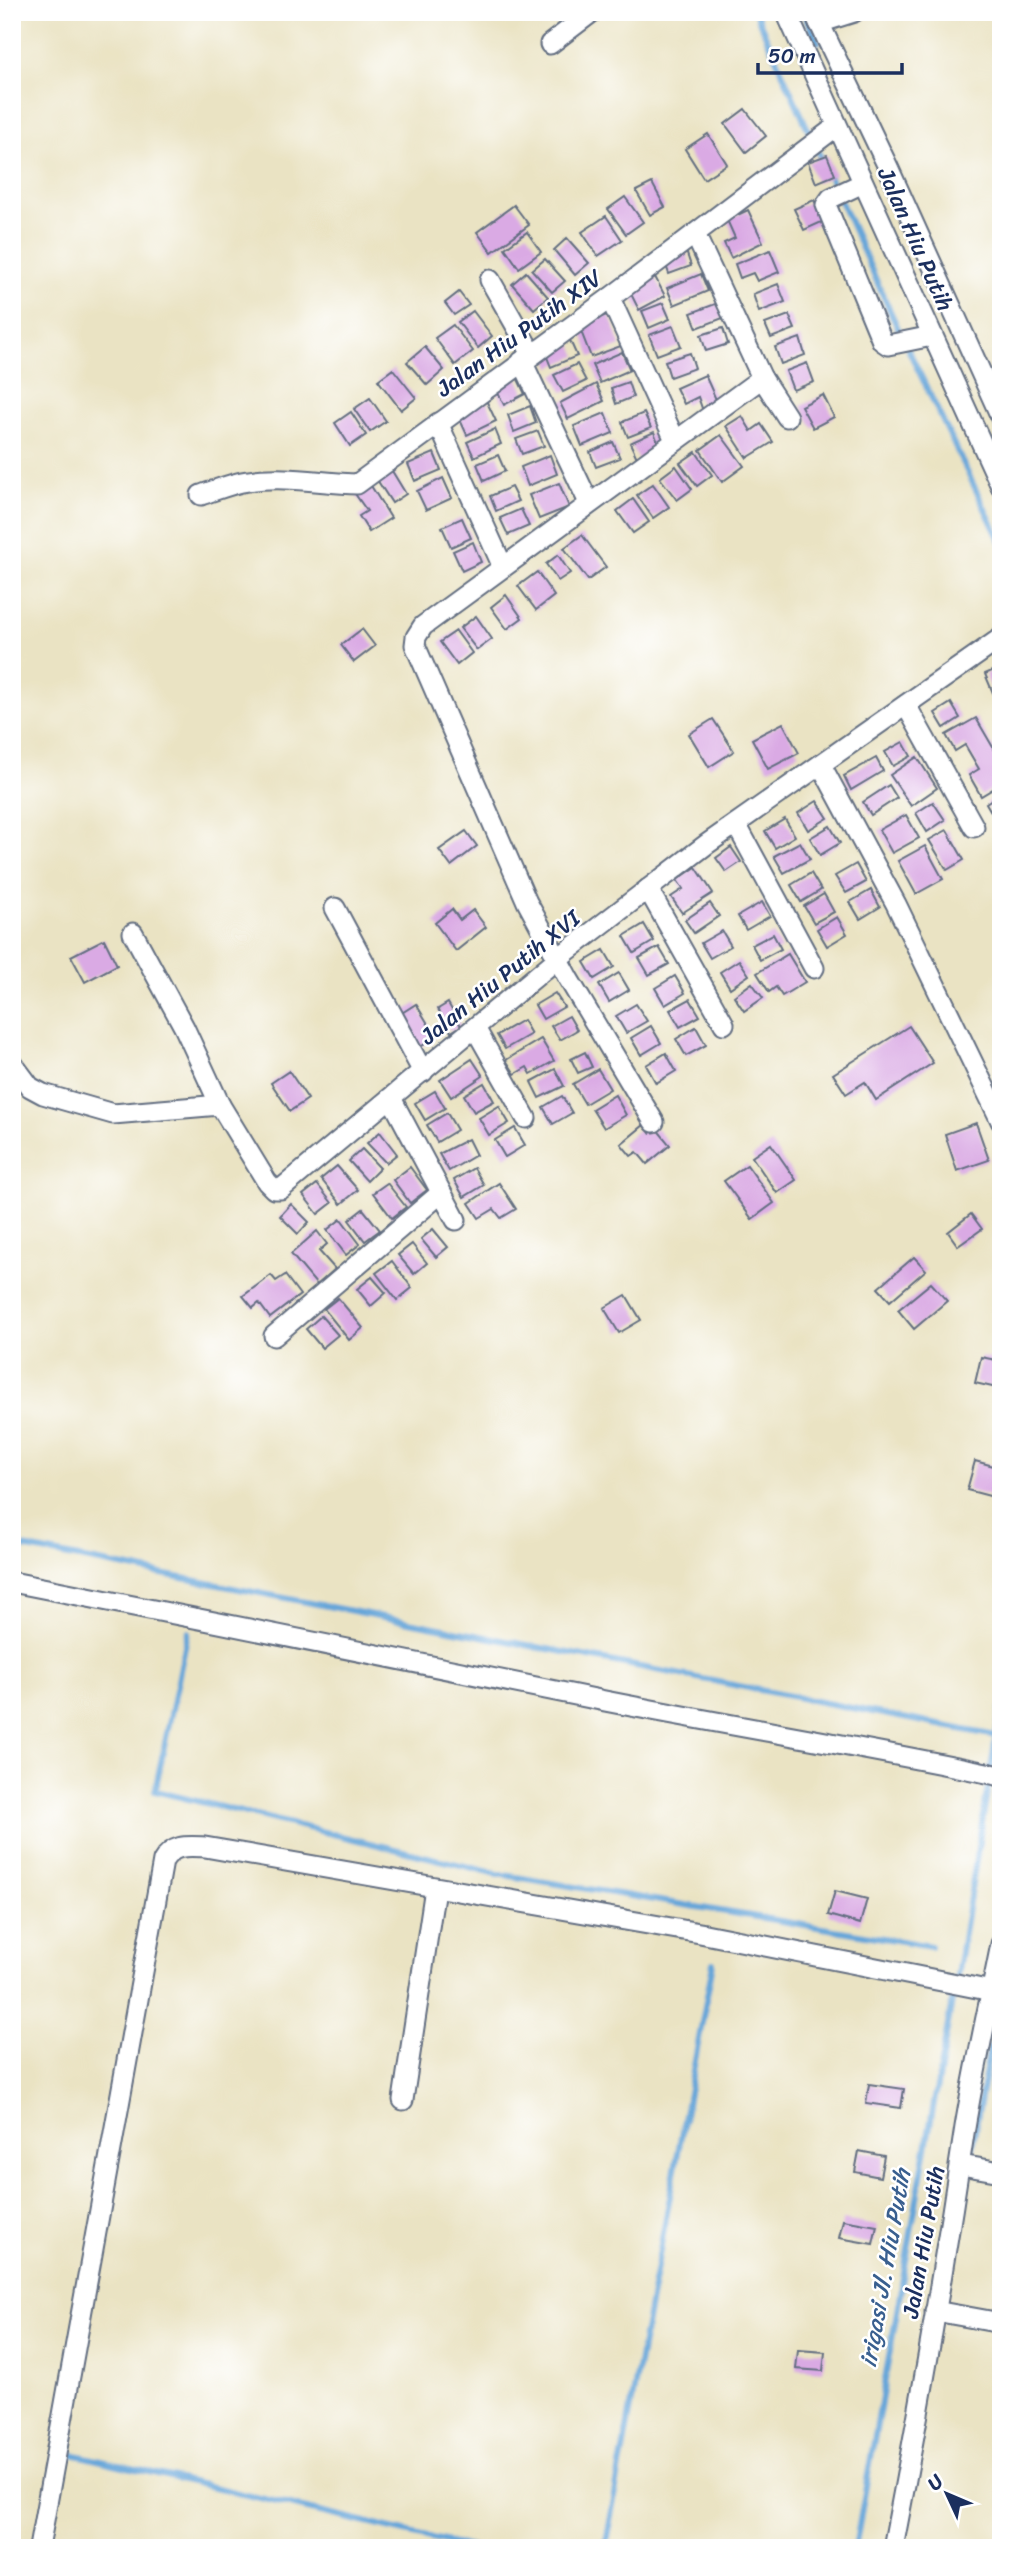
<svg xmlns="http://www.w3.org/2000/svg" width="1013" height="2560" viewBox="0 0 1013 2560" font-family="Sriracha,sans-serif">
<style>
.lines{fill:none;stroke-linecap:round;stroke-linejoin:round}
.stream{stroke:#66a6d9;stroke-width:6}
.building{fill:#daaae4}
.minor-casing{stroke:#636e81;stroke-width:23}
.minor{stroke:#fff;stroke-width:19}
.labels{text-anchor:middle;stroke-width:5;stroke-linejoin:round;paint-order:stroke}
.street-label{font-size:23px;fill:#1b2f5e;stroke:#fff}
.water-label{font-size:24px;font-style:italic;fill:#395f8f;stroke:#fff}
</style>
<rect width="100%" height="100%" fill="#fff"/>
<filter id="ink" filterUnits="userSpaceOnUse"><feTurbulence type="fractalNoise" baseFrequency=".0143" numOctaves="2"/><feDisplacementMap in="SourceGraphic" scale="14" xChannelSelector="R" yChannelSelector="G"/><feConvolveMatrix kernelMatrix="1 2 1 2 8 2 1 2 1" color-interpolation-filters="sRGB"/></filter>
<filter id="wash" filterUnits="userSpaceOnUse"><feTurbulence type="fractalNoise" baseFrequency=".00686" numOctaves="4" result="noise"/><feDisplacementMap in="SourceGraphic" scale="28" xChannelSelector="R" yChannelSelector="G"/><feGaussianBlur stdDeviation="1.57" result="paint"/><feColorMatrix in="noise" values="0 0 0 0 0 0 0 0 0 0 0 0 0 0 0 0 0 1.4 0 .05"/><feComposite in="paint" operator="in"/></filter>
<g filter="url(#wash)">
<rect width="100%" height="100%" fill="#eae3c3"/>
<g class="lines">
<!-- stream -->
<g class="stream">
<polyline points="755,12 896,324 1001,542"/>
<polyline points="803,12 818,42"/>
<polyline points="995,419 1001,433"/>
<polyline points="12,1545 1001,1737"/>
<polyline points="188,1632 155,1791 498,1874 931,1946"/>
<polyline points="957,1976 1001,1707"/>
<polyline points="969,2163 990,2047"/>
<polyline points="59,2451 474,2548"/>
<polyline points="605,2548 713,1963"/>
<polyline points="855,2548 953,1996"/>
</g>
</g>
<g id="blocks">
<!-- building -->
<g class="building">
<polygon points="745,109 766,136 746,152 725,124"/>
<polygon points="708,134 727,164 704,179 685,149"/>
<polygon points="827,155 835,175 816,183 808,162"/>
<polygon points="652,183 665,207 650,215 636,191"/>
<polygon points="625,197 643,222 626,234 608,209"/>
<polygon points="814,200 824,221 804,230 794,209"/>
<polygon points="514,205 529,225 492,252 477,232"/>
<polygon points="748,210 763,242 731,258 724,243 735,238 727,220"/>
<polygon points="606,216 622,240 598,256 582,232"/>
<polygon points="527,232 541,252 519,268 505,248"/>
<polygon points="567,238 589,263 575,275 554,250"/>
<polygon points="770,250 779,272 757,281 753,273 740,278 735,264"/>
<polygon points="686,251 691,266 669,274 664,259"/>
<polygon points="545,259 565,281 552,292 532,270"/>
<polygon points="526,272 548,297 534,309 512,284"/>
<polygon points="653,273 665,296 639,310 627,286"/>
<polygon points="701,274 708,291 674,305 667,288"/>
<polygon points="778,284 785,302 759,312 753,294"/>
<polygon points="459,292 469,305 454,315 445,303"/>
<polygon points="663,303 670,319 649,328 642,311"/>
<polygon points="718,303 723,318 697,328 691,313"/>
<polygon points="473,311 492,336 478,348 458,322"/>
<polygon points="609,314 621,346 591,357 579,326"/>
<polygon points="789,315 795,329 771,338 765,324"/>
<polygon points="453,325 473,351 455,365 435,338"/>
<polygon points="673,326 681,346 657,355 649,335"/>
<polygon points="723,328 728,344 706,351 701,335"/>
<polygon points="568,336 577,356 551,367 543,347"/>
<polygon points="800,338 805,355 781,364 775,347"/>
<polygon points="425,347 444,370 427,385 407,362"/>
<polygon points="622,352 630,370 600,383 592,365"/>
<polygon points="690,353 695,368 670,377 665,361"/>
<polygon points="807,363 814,382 793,390 786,371"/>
<polygon points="577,364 586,381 563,392 554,375"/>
<polygon points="393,369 416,398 401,410 378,380"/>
<polygon points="515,373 525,394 504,405 494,385"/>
<polygon points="705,375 718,404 703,411 698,397 684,404 676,388"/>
<polygon points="628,382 633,397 616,404 611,388"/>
<polygon points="596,384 604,401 568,419 560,403"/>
<polygon points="823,395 834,417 813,428 801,406"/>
<polygon points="370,398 386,421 370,432 354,409"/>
<polygon points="485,398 496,421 467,435 456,411"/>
<polygon points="530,406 536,423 514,432 508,415"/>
<polygon points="351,412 366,435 350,446 335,423"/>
<polygon points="605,413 613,433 582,446 574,426"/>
<polygon points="644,413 651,428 628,437 622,422"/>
<polygon points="742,416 751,431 761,424 773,442 747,458 726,426"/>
<polygon points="495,429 501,444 474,457 467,442"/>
<polygon points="538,431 544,446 522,454 516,439"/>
<polygon points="654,432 661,450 638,460 630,443"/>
<polygon points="721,435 744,466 722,482 700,450"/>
<polygon points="613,442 620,458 596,467 590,452"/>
<polygon points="696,452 712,475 697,486 680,463"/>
<polygon points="434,453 441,470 415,481 408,464"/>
<polygon points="498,455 505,471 484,481 477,464"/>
<polygon points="550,455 557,474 528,486 521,467"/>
<polygon points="389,466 406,494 392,503 374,475"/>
<polygon points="676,466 692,489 677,500 660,478"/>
<polygon points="443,478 452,498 426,510 417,491"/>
<polygon points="368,481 391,518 369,532 359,516 367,511 353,491"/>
<polygon points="559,483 569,507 539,519 529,495"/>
<polygon points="653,484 669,507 653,518 637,495"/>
<polygon points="511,487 518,501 496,511 490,496"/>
<polygon points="633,499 649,522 633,533 617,511"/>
<polygon points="521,509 529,526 508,535 500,518"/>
<polygon points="462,518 471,538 451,547 442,527"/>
<polygon points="582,535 606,567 588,580 564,548"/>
<polygon points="473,542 481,562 462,571 453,551"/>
<polygon points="558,555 570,573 558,581 546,564"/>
<polygon points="537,572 554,596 536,610 518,586"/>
<polygon points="506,595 522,618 507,629 491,607"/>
<polygon points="476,616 492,639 477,650 460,628"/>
<polygon points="362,629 375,646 354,662 341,645"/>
<polygon points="456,631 472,653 457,665 440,642"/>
<polygon points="1001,667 1001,689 993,693 985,674"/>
<polygon points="951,703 960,718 944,728 935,713"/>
<polygon points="976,718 1001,761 1001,784 981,796 969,775 979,769 965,745 955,751 946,735"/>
<polygon points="713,719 734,751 709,767 689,734"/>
<polygon points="783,723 799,753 768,769 752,739"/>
<polygon points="903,742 911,756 893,766 885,752"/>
<polygon points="917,757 937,788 911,806 890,775"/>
<polygon points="876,758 883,771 851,790 844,776"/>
<polygon points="889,785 897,798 871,815 863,802"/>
<polygon points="1001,793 1001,810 993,815 986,803"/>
<polygon points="817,801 828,818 808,830 798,813"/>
<polygon points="933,802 945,820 927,832 916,813"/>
<polygon points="906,815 919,838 892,853 879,830"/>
<polygon points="785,819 795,836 775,848 765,831"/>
<polygon points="830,826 840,843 820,855 810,838"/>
<polygon points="947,830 964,860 947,870 929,840"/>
<polygon points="466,831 477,846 451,866 439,850"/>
<polygon points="800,842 810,859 784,873 774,856"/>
<polygon points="925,846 943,879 916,894 898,861"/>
<polygon points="731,847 741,862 726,872 716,858"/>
<polygon points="856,864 866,882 846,893 835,876"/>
<polygon points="696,867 713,893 682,913 671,897 683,889 677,880"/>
<polygon points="811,873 821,890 801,902 791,885"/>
<polygon points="871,890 880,907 860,919 850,902"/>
<polygon points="824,894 834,912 814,923 804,906"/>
<polygon points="762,902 770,916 746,930 738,916"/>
<polygon points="710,903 719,916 694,933 685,920"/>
<polygon points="452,909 460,920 473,910 486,927 456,951 435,923"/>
<polygon points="837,917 847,934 827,946 817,929"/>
<polygon points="644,924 654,941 634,953 624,936"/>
<polygon points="722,931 731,946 710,958 701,943"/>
<polygon points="773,934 781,949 760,960 752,945"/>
<polygon points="104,939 117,965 85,982 71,956"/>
<polygon points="659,947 669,964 649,975 639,958"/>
<polygon points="604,950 614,967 594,979 584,962"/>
<polygon points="788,954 805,982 782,996 776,987 769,992 757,973"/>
<polygon points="739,960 749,975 730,988 720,972"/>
<polygon points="619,973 629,990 609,1002 599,985"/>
<polygon points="675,976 685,993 665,1005 655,988"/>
<polygon points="752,983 763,998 744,1011 734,996"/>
<polygon points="555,993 564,1007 543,1019 535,1005"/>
<polygon points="690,999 700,1016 680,1027 670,1010"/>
<polygon points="448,1003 461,1026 451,1032 438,1009"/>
<polygon points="416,1004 436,1037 417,1049 397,1016"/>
<polygon points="636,1004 647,1021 626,1033 616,1016"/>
<polygon points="569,1016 577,1030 560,1040 551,1026"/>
<polygon points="523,1020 531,1034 505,1049 497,1035"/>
<polygon points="651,1026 661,1043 641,1055 631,1038"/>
<polygon points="909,1026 933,1063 876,1100 865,1082 846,1094 833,1074"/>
<polygon points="696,1027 706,1045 686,1056 676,1039"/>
<polygon points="541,1039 554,1061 531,1074 527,1067 515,1074 506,1060"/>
<polygon points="585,1052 592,1067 578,1073 571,1059"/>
<polygon points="666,1053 676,1071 656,1083 646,1065"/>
<polygon points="472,1059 483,1076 451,1097 440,1080"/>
<polygon points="555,1069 564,1086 539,1098 531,1082"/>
<polygon points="598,1069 610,1089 585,1104 573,1084"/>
<polygon points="289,1071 308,1099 290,1111 271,1083"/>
<polygon points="484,1083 494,1101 474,1112 464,1095"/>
<polygon points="435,1091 445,1108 425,1120 415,1103"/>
<polygon points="615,1095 626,1115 604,1128 592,1109"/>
<polygon points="562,1096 572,1113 553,1124 543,1107"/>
<polygon points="499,1106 509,1123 489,1135 479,1118"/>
<polygon points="447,1113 457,1130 437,1142 427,1125"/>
<polygon points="976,1123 989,1160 957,1171 945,1134"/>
<polygon points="644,1125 650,1133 656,1128 670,1145 647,1164 637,1152 631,1156 621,1144"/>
<polygon points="515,1128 525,1145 505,1157 495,1140"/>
<polygon points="380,1132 397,1154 386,1163 367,1143"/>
<polygon points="468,1139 476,1155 449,1171 439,1154"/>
<polygon points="771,1144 796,1180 777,1193 752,1157"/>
<polygon points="362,1149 380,1168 367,1181 349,1161"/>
<polygon points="747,1165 774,1203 752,1219 724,1181"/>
<polygon points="337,1166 358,1190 341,1204 321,1179"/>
<polygon points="410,1167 427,1190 410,1203 393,1180"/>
<polygon points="474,1168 484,1185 464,1197 454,1180"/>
<polygon points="387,1183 406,1207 392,1218 373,1193"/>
<polygon points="499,1183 516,1209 501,1218 494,1209 479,1218 469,1203"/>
<polygon points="317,1184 332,1203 318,1214 303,1195"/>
<polygon points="291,1204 309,1222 298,1234 280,1216"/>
<polygon points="363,1209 380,1230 365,1241 349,1220"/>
<polygon points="971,1214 982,1229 958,1246 948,1232"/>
<polygon points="341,1219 360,1244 346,1255 327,1230"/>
<polygon points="433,1229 448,1247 436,1257 421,1239"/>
<polygon points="317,1231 327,1244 319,1251 335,1269 317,1285 291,1254"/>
<polygon points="412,1244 427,1263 414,1274 398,1255"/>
<polygon points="914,1257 926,1270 890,1301 878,1288"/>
<polygon points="392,1261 412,1288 397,1300 376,1273"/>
<polygon points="271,1275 276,1281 285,1275 300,1295 270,1318 259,1303 253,1308 243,1296"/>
<polygon points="372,1277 386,1293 371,1306 357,1289"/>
<polygon points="931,1283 947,1301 914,1329 898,1310"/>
<polygon points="626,1295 641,1320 619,1333 604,1308"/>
<polygon points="338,1298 363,1328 349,1340 324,1309"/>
<polygon points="321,1316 338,1335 322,1348 306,1329"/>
<polygon points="981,1357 1001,1361 1001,1389 975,1383"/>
<polygon points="975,1461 1001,1468 1001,1499 967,1490"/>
<polygon points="835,1891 867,1899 860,1924 828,1915"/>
<polygon points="869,2084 904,2089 901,2108 866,2103"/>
<polygon points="859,2151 884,2156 880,2177 855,2172"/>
<polygon points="843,2220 877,2226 873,2244 839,2238"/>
<polygon points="798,2350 825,2352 823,2371 796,2369"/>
</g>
</g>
</g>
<g filter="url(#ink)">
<use href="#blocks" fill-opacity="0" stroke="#636e81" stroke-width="2"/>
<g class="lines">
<!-- minor casing -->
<g class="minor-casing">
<g id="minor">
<polyline points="786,12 1001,486"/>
<polyline points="814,12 888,167 1001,417"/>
<polyline points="819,23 854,12"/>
<polyline points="550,44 592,12"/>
<polyline points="863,183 831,198 826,205 882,341 888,345 932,336"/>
<polyline points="490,280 532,354"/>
<polyline points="610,298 675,440"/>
<polyline points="522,361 589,503"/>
<polyline points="762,378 787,417"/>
<polyline points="438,423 503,567"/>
<path d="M201,495C216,490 232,483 248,481C284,475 321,483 357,484L610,298L837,126"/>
<polyline points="906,705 974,827"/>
<polyline points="821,765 896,904 1001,1121"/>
<polyline points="736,824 814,968"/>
<polyline points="648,889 724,1024"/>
<polyline points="335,908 423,1072"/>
<polyline points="133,933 184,1027 220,1105 267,1182 274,1189 281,1189 557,959 648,889 707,844 1001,638"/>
<polyline points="475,1028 526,1118"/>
<polyline points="12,1063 30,1087 43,1094 113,1114 220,1105"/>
<polyline points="391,1098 456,1220"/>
<polyline points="654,1122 568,978 527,902 415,645 416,637 423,626 762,378 695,234"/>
<polyline points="274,1336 441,1193"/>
<path d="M12,1582C210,1620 407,1662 605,1701C737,1727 869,1748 1001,1776"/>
<polyline points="403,2100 435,1888"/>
<polyline points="961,2165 1001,2172"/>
<polyline points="935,2311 1001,2323"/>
<path d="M39,2548L163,1861C173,1844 187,1846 205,1847L700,1933L992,1991"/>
<path d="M893,2548C920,2408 944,2268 965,2127C975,2066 989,2005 1001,1944"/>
</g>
</g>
<!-- minor -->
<use href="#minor" class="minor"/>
</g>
</g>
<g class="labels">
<!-- street labels -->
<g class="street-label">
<text transform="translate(916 239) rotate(66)" y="8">Jalan Hiu Putih</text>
<text transform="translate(519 333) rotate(-36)" y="8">Jalan Hiu Putih XIV</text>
<text transform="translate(500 977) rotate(-39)" y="8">Jalan Hiu Putih XVI</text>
<text transform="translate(923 2242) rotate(-80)" y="8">Jalan Hiu Putih</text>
</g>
<!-- water labels -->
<g class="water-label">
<text transform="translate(885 2268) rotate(-80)" y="8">irigasi Jl. Hiu Putih</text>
</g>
</g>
<!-- margin -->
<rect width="1013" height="2560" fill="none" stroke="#fff" stroke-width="42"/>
<!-- north arrow -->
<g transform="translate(947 2494) rotate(314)" stroke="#ffffff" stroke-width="5" paint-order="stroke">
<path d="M0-5L12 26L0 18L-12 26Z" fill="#1b2f5e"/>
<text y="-10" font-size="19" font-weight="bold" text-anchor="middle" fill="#1b2f5e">U</text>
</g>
<!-- scale -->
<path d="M758 63v10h144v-10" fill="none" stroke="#1b2f5e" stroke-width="3.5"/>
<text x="768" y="63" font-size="21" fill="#1b2f5e" stroke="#ffffff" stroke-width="5" paint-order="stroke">50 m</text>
</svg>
